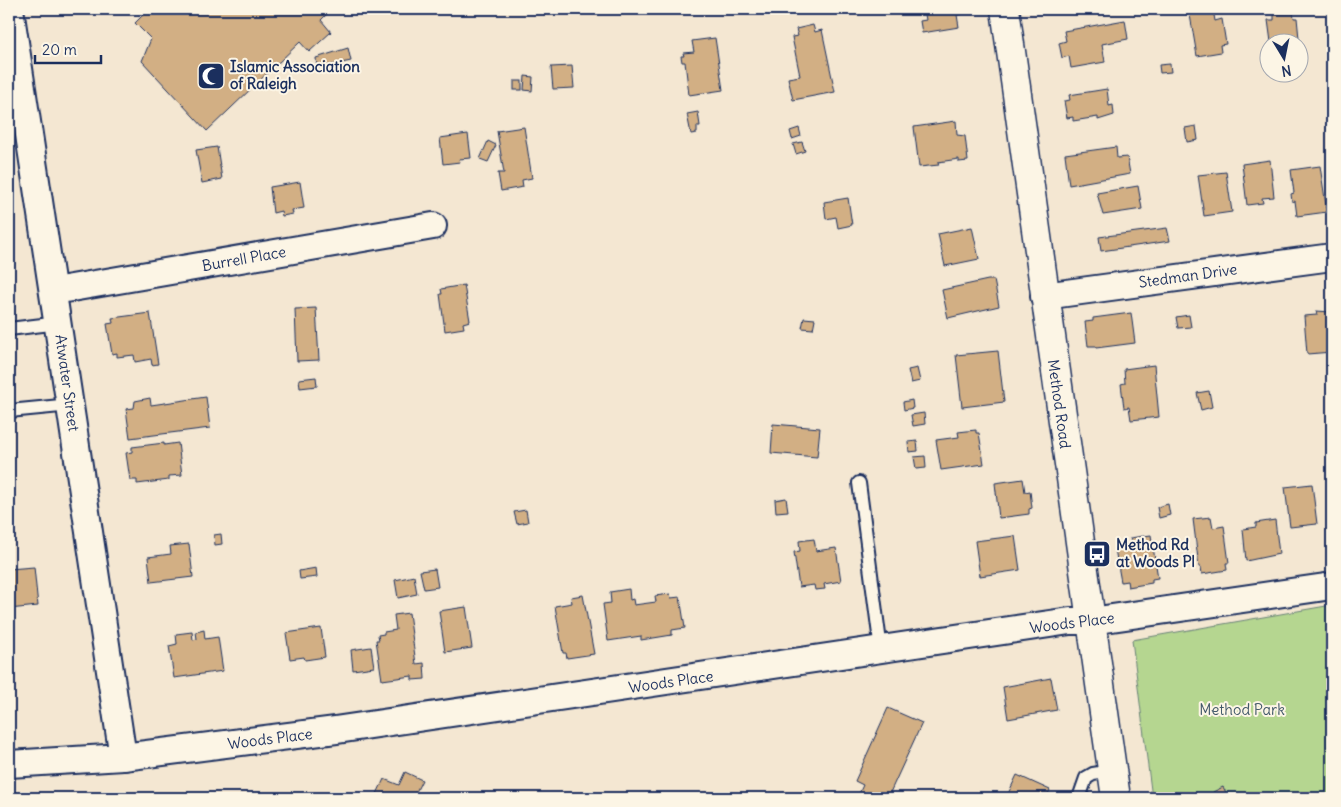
<svg xmlns="http://www.w3.org/2000/svg" width="1341" height="807" viewBox="0 0 1341 807" font-family="Delius,sans-serif">
<style>
.green{fill:#b5d690;stroke:#688277}
.building{fill:#d2af84;stroke:#1b2f5e}
.lines{fill:none;stroke-linecap:round;stroke-linejoin:round}
.lane-casing{stroke:#1b2f5e;stroke-width:16}
.street-casing{stroke:#1b2f5e;stroke-width:30}
.secondary-casing{stroke:#1b2f5e;stroke-width:31}
.lane{stroke:#fcf5e5;stroke-width:12}
.street{stroke:#fcf5e5;stroke-width:26}
.secondary{stroke:#fcf5e5;stroke-width:28}
.labels{text-anchor:middle;stroke-width:4;stroke-linejoin:round;paint-order:stroke}
.poi-label{font-size:15px;font-weight:bold;fill:#1b2f5e;stroke:#fcf5e5;text-anchor:start}
.street-label{font-size:15px;fill:#1b2f5e;stroke:#fcf5e5}
.park-label{font-size:15px;fill:#42596a;stroke:#fcf5e5}
</style>
<rect width="100%" height="100%" fill="#f4e7d2"/>
<filter id="ink" filterUnits="userSpaceOnUse"><feTurbulence type="fractalNoise" baseFrequency=".02" numOctaves="2"/><feDisplacementMap in="SourceGraphic" scale="10" xChannelSelector="R" yChannelSelector="G"/><feConvolveMatrix kernelMatrix="1 2 1 2 8 2 1 2 1" color-interpolation-filters="sRGB"/></filter>
<g filter="url(#ink)">
<!-- green -->
<polygon class="green" points="1332,605 1332,798 1152,798 1132,640"/>
<!-- building -->
<g class="building">
<polygon points="149,9 323,9 328,13 321,20 331,32 309,52 300,42 207,131 142,61 151,39 135,23"/>
<polygon points="924,9 961,9 962,14 957,15 959,27 922,33 920,21 926,20"/>
<polygon points="1189,9 1213,9 1215,21 1222,19 1226,44 1220,45 1221,52 1197,56"/>
<polygon points="1293,13 1294,18 1297,18 1301,59 1298,59 1298,42 1271,42 1268,20 1274,20 1274,14"/>
<polygon points="1125,20 1128,39 1102,44 1105,62 1071,68 1069,56 1062,58 1059,43 1066,41 1064,31"/>
<polygon points="813,25 815,32 822,30 835,92 793,100 788,78 800,76 792,37 798,36 796,29"/>
<polygon points="715,38 723,90 689,95 685,62 682,62 681,56 684,56 683,53 694,52 692,41"/>
<polygon points="348,48 351,61 317,68 316,58"/>
<polygon points="1170,64 1171,72 1160,73 1159,65"/>
<polygon points="572,66 574,88 553,89 551,67"/>
<polygon points="525,76 533,77 532,91 524,90"/>
<rect x="514" y="81" width="8" height="9"/>
<polygon points="1107,89 1109,106 1113,105 1114,115 1098,120 1098,117 1073,121 1073,117 1067,118 1064,101 1070,100 1069,95"/>
<polygon points="698,112 700,126 697,126 697,133 691,134 687,114"/>
<polygon points="956,121 957,135 965,136 968,161 959,162 959,159 938,162 939,165 919,167 914,127"/>
<polygon points="1196,126 1198,140 1187,142 1185,128"/>
<polygon points="524,127 532,178 522,180 523,187 501,191 498,173 504,173 497,131"/>
<polygon points="799,128 801,136 792,139 790,131"/>
<polygon points="468,134 471,158 459,159 460,162 443,164 440,138"/>
<polygon points="488,141 496,145 488,162 480,159"/>
<polygon points="802,142 805,151 796,154 793,144"/>
<polygon points="217,147 222,179 202,183 196,150"/>
<polygon points="1116,147 1117,158 1127,157 1130,174 1069,185 1065,154"/>
<polygon points="1270,160 1274,197 1262,198 1263,203 1247,205 1242,164"/>
<polygon points="1320,166 1327,212 1297,216 1295,201 1292,202 1291,194 1294,193 1291,170"/>
<polygon points="1226,172 1232,212 1204,216 1198,175"/>
<polygon points="300,182 304,208 292,210 293,214 282,216 281,211 273,213 270,187"/>
<polygon points="1138,186 1142,209 1103,215 1097,193"/>
<polygon points="848,198 852,225 838,228 836,217 826,219 824,202"/>
<polygon points="972,227 979,259 945,266 938,234"/>
<polygon points="1167,228 1170,241 1101,251 1099,237"/>
<polygon points="988,280 994,280 999,306 948,318 942,290"/>
<polygon points="464,285 470,321 463,323 464,328 445,331 440,294 442,294 441,289"/>
<polygon points="316,308 319,360 297,361 295,309"/>
<polygon points="1316,311 1332,312 1332,352 1307,354 1304,316 1317,315"/>
<polygon points="150,313 158,364 152,365 151,359 135,362 134,355 117,357 117,353 112,354 107,324 113,323 112,318"/>
<polygon points="1131,313 1135,343 1096,348 1096,346 1088,346 1085,322 1093,321 1093,318"/>
<polygon points="1189,315 1191,327 1178,328 1176,317"/>
<polygon points="804,318 815,319 813,329 802,328"/>
<polygon points="998,351 1004,402 962,407 956,355"/>
<polygon points="1154,365 1159,417 1131,420 1129,407 1124,408 1121,384 1125,383 1124,369"/>
<polygon points="917,368 920,381 911,383 908,370"/>
<polygon points="316,377 317,386 300,388 299,379"/>
<polygon points="1209,391 1212,407 1201,410 1197,393"/>
<polygon points="206,397 210,428 130,438 126,409 134,408 135,401 150,398 151,405"/>
<polygon points="912,400 913,408 904,410 903,402"/>
<polygon points="924,413 925,424 913,426 911,415"/>
<polygon points="773,424 820,428 817,457 771,453"/>
<polygon points="976,430 976,433 979,433 984,464 941,470 936,440 959,437 958,432"/>
<polygon points="917,441 918,451 909,452 908,442"/>
<polygon points="164,443 164,445 178,443 182,475 169,476 169,480 137,484 137,480 130,480 126,453 132,452 132,447"/>
<polygon points="925,456 926,468 916,469 914,457"/>
<polygon points="1023,479 1025,492 1030,491 1032,508 1029,509 1029,514 999,518 995,483"/>
<polygon points="1312,484 1317,524 1290,527 1285,487"/>
<polygon points="786,498 788,511 776,512 775,500"/>
<polygon points="1168,504 1170,515 1159,518 1157,507"/>
<polygon points="526,510 528,522 517,524 514,512"/>
<polygon points="1211,517 1213,528 1224,526 1229,563 1226,563 1227,570 1202,574 1201,567 1199,567 1193,519"/>
<polygon points="1275,520 1279,554 1246,561 1243,529 1256,527 1256,523"/>
<polygon points="221,534 222,544 215,545 214,535"/>
<polygon points="1151,535 1158,578 1152,579 1152,583 1128,587 1127,581 1121,582 1115,549 1132,546 1130,538"/>
<polygon points="1015,536 1020,570 980,576 975,541"/>
<polygon points="814,539 816,551 836,548 841,581 824,584 825,589 815,590 814,585 799,587 794,552 800,551 799,541"/>
<polygon points="189,544 193,577 151,582 148,557 171,554 170,546"/>
<polygon points="34,567 38,606 9,609 9,569"/>
<polygon points="316,568 317,577 300,579 299,571"/>
<polygon points="435,569 438,587 424,589 420,571"/>
<polygon points="414,576 417,594 398,598 395,580"/>
<polygon points="629,589 630,600 633,599 634,605 656,602 655,596 670,594 671,598 680,597 685,628 672,630 672,635 641,640 641,636 608,641 603,604 611,603 610,592"/>
<polygon points="583,595 594,654 567,658 566,653 563,653 555,606 572,603 571,597"/>
<polygon points="466,607 472,648 445,652 439,611"/>
<polygon points="409,613 416,664 424,663 425,679 412,680 412,676 382,680 376,640 379,640 378,635 384,634 384,632 396,630 394,615"/>
<polygon points="321,628 325,657 305,660 304,657 290,659 286,633"/>
<polygon points="204,630 205,639 218,637 223,671 174,678 169,646 177,644 176,634 192,632 193,640 197,639 196,632"/>
<polygon points="371,647 374,667 353,670 351,650"/>
<polygon points="1051,678 1057,710 1008,719 1003,687"/>
<polygon points="888,708 922,723 888,797 891,798 857,798 863,785 855,781"/>
<polygon points="405,772 422,780 416,792 430,798 375,798 384,779 399,785"/>
<polygon points="1017,775 1050,790 1046,798 1006,798"/>
<polygon points="1223,787 1229,798 1216,798 1213,792"/>
</g>
<g class="lines">
<!-- lane casing -->
<g class="lane-casing">
<g id="lane">
<polyline points="9,329 59,323"/>
<polyline points="9,411 71,405"/>
<polyline points="859,483 881,650"/>
<polyline points="1079,798 1086,778 1093,774 1112,771"/>
</g>
</g>
<!-- street casing -->
<g class="street-casing">
<g id="street">
<polyline points="10,9 123,757"/>
<polyline points="54,291 433,226"/>
<polyline points="1044,296 1332,257"/>
<polyline points="9,764 123,757 336,730 1070,621 1091,621 1332,586"/>
</g>
</g>
<!-- secondary casing -->
<g class="secondary-casing">
<polyline id="secondary" points="1005,9 1116,798"/>
</g>
<!-- lane -->
<use href="#lane" class="lane"/>
<!-- street -->
<use href="#street" class="street"/>
<!-- secondary -->
<use href="#secondary" class="secondary"/>
</g>
</g>
<!-- icons -->
<defs>
<g id="mosque-square" transform="scale(1.4375)"><rect x="-9" y="-9" width="18" height="18" rx="4" fill="#1b2f5e" stroke="#fcf5e5"/><path d="M3.5-4.9A6 6 0 1 0 3.5 4.9A5 5 0 1 1 3.5-4.9Z" fill="#fff"/></g>
<g id="bus-square" transform="scale(1.4375)"><rect x="-9" y="-9" width="18" height="18" rx="4" fill="#1b2f5e" stroke="#fcf5e5"/><path d="M-5-6H5V4H4V6H2V4H-2V6H-4V4H-5ZM-3.5-4V0h7V-4ZM-3.5 1.2v1.5H-2V1.2ZM2 1.2v1.5H3.5V1.2Z" fill="#fff"/></g>
</defs>
<g fill-rule="evenodd">
<use href="#mosque-square" x="211" y="76"/>
<use href="#bus-square" x="1097" y="554"/>
</g>
<g class="labels">
<!-- poi labels -->
<g class="poi-label">
<text x="230" y="72">Islamic Association<tspan x="230" dy="17">of Raleigh</tspan></text>
<text x="1116" y="550">Method Rd<tspan x="1116" dy="17">at Woods Pl</tspan></text>
</g>
<!-- street labels -->
<g class="street-label">
<text transform="translate(244 259) rotate(-10)" y="5">Burrell Place</text>
<text transform="translate(1188 276) rotate(-8)" y="5">Stedman Drive</text>
<text transform="translate(67 383) rotate(82)" y="5">Atwater Street</text>
<text transform="translate(1059 404) rotate(82)" y="5">Method Road</text>
<text transform="translate(1072 623) rotate(-7)" y="5">Woods Place</text>
<text transform="translate(671 682) rotate(-8)" y="5">Woods Place</text>
<text transform="translate(270 739) rotate(-7)" y="5">Woods Place</text>
</g>
<!-- park labels -->
<g class="park-label">
<text x="1242" y="715">Method Park</text>
</g>
</g>
<!-- margin -->
<rect width="1341" height="807" fill="none" stroke="#fcf5e5" stroke-width="30"/>
<rect x="15" y="15" width="1311" height="777" fill="none" stroke="#1b2f5e" stroke-width="2" filter="url(#ink)"/>
<!-- north arrow -->
<g transform="translate(1284 58) rotate(170)"><circle r="24" fill="#fcf5e5" stroke="#a2a6af"/>
<path d="M0-4L9 19L0 12L-9 19Z" fill="#1b2f5e"/>
<text y="-8" font-size="14" font-weight="bold" text-anchor="middle" fill="#1b2f5e">N</text>
</g>
<!-- scale -->
<path d="M35 55v8h66v-8" fill="none" stroke="#1b2f5e" stroke-width="2.5"/>
<text x="42" y="55" font-size="15" fill="#1b2f5e" stroke="#fcf5e5" stroke-width="4" paint-order="stroke">20 m</text>
</svg>
